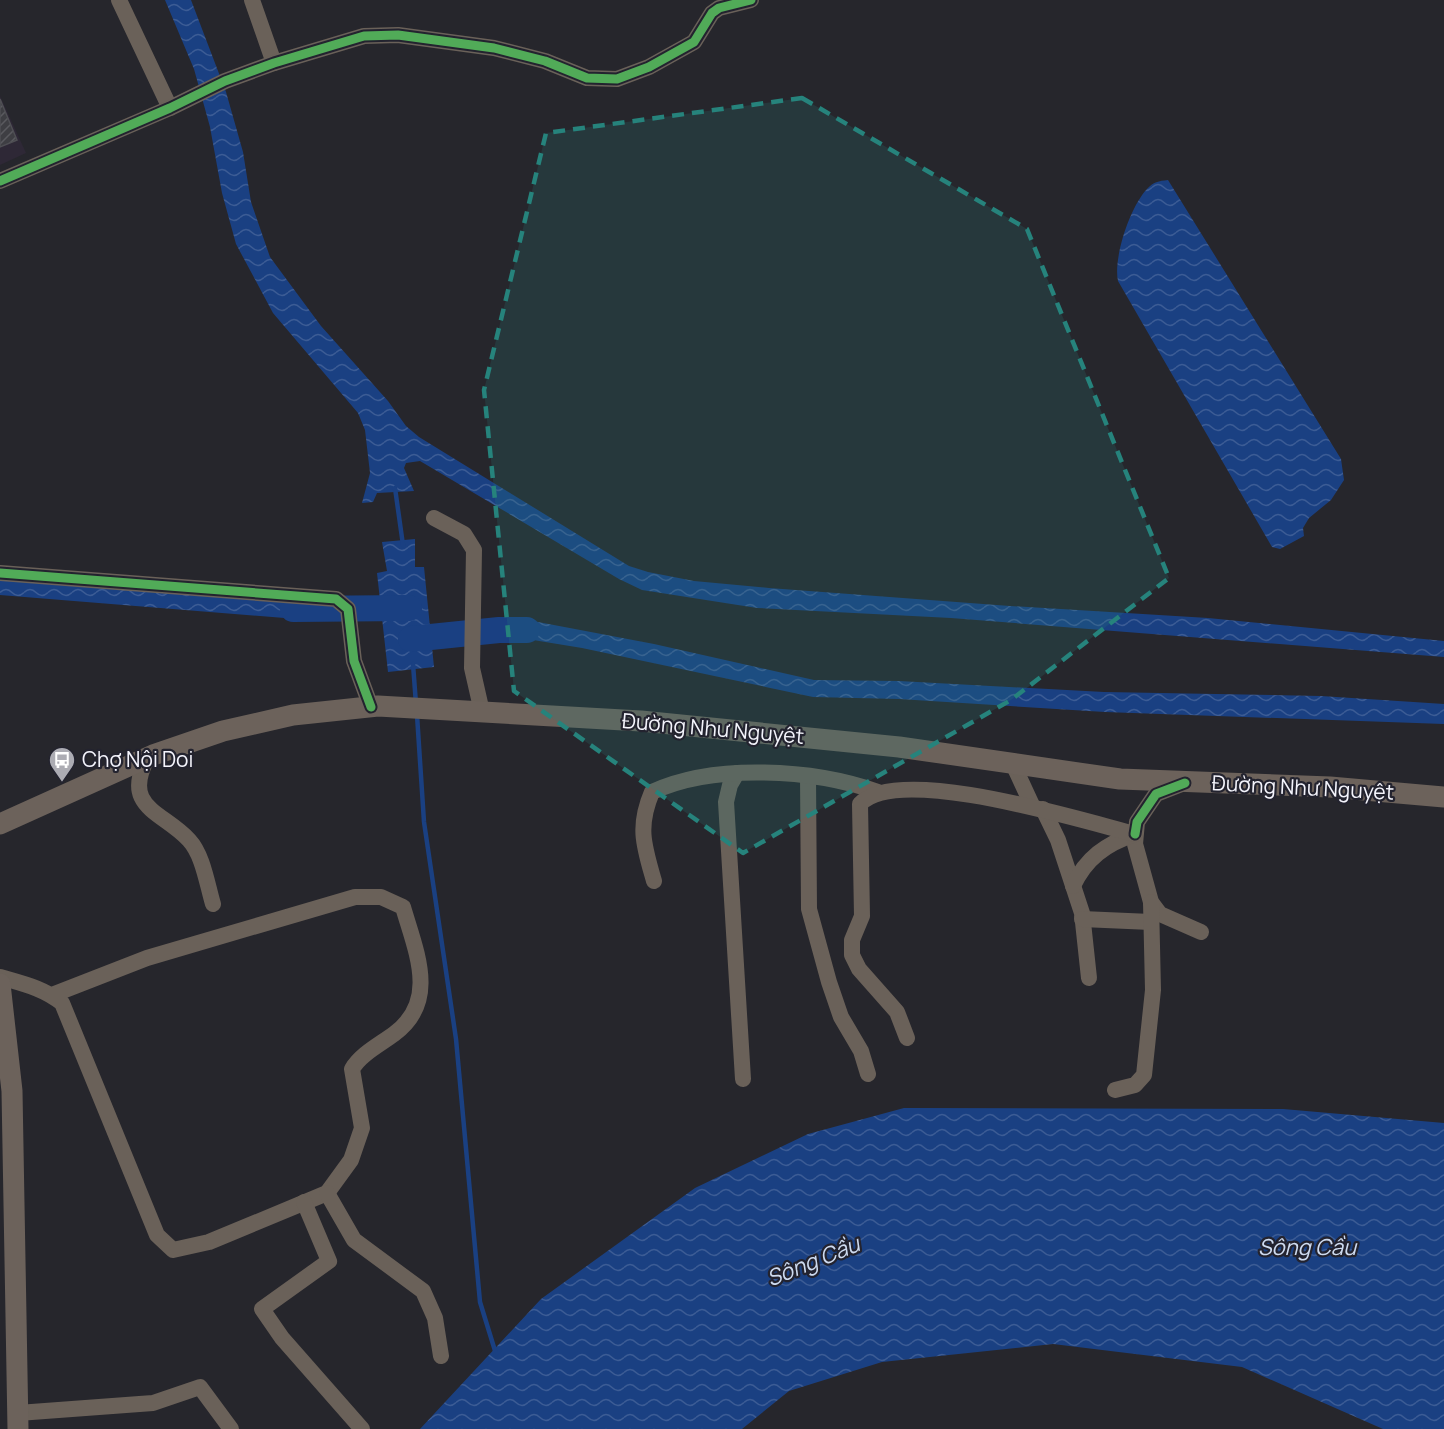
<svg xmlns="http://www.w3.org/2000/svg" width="1444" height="1429" viewBox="0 0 1444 1429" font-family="Manrope,sans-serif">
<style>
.education{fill:#2e2836}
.water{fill:url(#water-waves)}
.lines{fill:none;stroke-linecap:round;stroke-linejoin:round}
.stream{stroke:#1a4082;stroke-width:4.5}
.river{stroke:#1a4082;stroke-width:26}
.building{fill:url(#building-hatch);stroke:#4f4f54;stroke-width:1.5}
.minor{stroke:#6a6159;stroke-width:16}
.major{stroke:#6c625b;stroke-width:21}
.cycleway-casing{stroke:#23232f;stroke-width:13}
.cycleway{stroke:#51ab58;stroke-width:9}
.marked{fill:#26837c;fill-opacity:0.2;stroke:#26837c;stroke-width:4.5;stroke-dasharray:12 8;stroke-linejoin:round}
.labels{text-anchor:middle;stroke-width:4.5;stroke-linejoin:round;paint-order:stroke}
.street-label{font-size:21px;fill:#f4f4fc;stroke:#23232f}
.poi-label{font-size:21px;fill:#f4f4fc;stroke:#23232f;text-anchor:start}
.water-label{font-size:22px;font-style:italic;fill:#cedbf0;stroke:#23232f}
</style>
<defs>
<pattern id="water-waves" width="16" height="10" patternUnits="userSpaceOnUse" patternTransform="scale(1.5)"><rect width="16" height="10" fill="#1a4082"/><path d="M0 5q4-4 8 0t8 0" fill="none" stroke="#3c5c95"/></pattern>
<pattern id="building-hatch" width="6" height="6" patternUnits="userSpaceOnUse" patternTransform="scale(1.5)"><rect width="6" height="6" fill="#3e3e43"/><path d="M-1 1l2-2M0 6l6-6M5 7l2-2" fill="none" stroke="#5a5a5f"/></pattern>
</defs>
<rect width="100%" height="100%" fill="#26262c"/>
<!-- education -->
<polygon class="education" points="0,96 26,153 0,165"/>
<!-- water -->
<g class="water">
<polygon points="165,0 191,0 226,92 243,152 251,202 270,257 321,326 388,401 406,426 419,437 629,566 648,572 694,581 769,588 1010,606 1208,618 1444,641 1444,657 951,618 757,608 642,590 619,579 420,461 406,463 404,468 414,491 377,493 373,502 362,503 370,473 365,430 358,413 273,313 236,244 222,193 210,127 194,69"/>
<path d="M1168,180L1341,459L1344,480L1331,500L1309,518L1303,528L1304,536L1280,549L1272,547L1118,281C1113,258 1130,207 1147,189C1153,182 1159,181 1168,180Z"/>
<polygon points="415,539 415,567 424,567 434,667 388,672 377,573 387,571 382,542"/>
<polygon points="0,578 324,603 328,612 326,618 297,619 0,595"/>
<polygon points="517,618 654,644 814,680 899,681 1104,692 1321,696 1444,704 1444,724 1105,712 899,699 813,697 582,648 527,639 494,643 492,620"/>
<polygon points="904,1108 1283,1109 1444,1123 1444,1429 1383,1429 1242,1367 1053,1344 882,1362 789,1391 742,1429 420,1429 541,1299 695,1188 808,1134"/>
</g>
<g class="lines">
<!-- stream -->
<g class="stream">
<polyline points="395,488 403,545"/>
<polyline points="413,664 416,704"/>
<polyline points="417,715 424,822 456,1039 480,1302 496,1354"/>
</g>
<!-- river -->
<g class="river">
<polyline points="293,609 409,608"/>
<polyline points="411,639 499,630 527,630"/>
</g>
</g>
<!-- building -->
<polygon class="building" points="0,99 17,140 0,147"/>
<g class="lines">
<!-- minor -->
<g class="minor">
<polyline points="119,0 170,108"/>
<polyline points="252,0 274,63"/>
<polyline points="0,181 170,108 225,81 274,63 364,36 398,35 494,48 545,61 587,78 617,79 649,67 694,42 712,13 719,8 751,0"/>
<polyline points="434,518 464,534 474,550 472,668 482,712"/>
<polyline points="0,573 336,599 348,609 354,661 371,707"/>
<path d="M148,757C120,808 164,812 189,840C203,855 207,884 213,904"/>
<polyline points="1013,764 1032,805"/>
<polyline points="737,773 730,785 726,802 743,1079"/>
<polyline points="808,777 809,909 829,982 841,1017 861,1051 868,1074"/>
<polyline points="1184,783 1156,794 1137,822 1135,844 1151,902 1160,914 1201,932"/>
<polyline points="1043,809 1058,840 1082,913 1089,978"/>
<path d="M654,881C644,846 637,827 652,792C714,763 814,769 878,792"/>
<path d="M1073,886C1086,858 1106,844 1135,834"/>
<polyline points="1082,919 1151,922"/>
<path d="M0,977C24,984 43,988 62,1003L157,1235L173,1250L209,1242L327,1193L351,1160L362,1128L352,1069C361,1054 379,1045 394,1034C439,1001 416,952 403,907L381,897H355L147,958L52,995"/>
<path d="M907,1038L897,1012L859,969L852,955V940L862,916L860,804C898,763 1083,821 1135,834"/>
<polyline points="1115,1090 1135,1085 1144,1075 1153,990 1151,902"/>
<polyline points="327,1193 354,1240 423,1291 435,1318 441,1356"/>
<polyline points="304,1202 329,1261 262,1309 282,1338 362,1429"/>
<polyline points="18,1413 153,1403 200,1387 231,1429"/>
</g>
<!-- major -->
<g class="major">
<polyline points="0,824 153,755 223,731 293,715 378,706 641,721 899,747 1120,779 1330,787 1444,797"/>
<polyline points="0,984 12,1091 18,1429"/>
</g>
<!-- cycleway casing -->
<g class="cycleway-casing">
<g id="cycleway">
<polyline points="0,181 170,108 225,81 274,63 364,36 398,35 494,48 545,61 587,78 617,79 649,67 694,42 712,13 719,8 751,0"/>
<polyline points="0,573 336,599 348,609 354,661 371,707"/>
<polyline points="1135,834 1137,822 1156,794 1185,783"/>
</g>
</g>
<!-- cycleway -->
<use href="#cycleway" class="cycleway"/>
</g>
<!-- marked area -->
<path class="marked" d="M802,98L1027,229L1169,578L1011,700L743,853L514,691L484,390L546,133Z"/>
<!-- icons -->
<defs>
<g id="bus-pin" transform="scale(1.35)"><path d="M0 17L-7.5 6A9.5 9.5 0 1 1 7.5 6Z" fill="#acacb3" stroke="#23232f"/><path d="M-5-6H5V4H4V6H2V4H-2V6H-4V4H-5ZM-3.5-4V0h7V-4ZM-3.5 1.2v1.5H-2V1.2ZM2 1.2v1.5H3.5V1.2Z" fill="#fff"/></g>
</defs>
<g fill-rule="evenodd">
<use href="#bus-pin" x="62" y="760"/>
</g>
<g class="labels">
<!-- street labels -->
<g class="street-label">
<text transform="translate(713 729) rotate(5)" y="7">Đường Như Nguyệt</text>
<text transform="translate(1303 788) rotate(3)" y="7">Đường Như Nguyệt</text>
</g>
<!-- poi labels -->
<g class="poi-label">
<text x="82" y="767">Chợ Nội Doi</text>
</g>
<!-- water labels -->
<g class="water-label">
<text x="1307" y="1255">Sông Cầu</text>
<text transform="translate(813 1261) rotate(-22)" y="8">Sông Cầu</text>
</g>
</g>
</svg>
